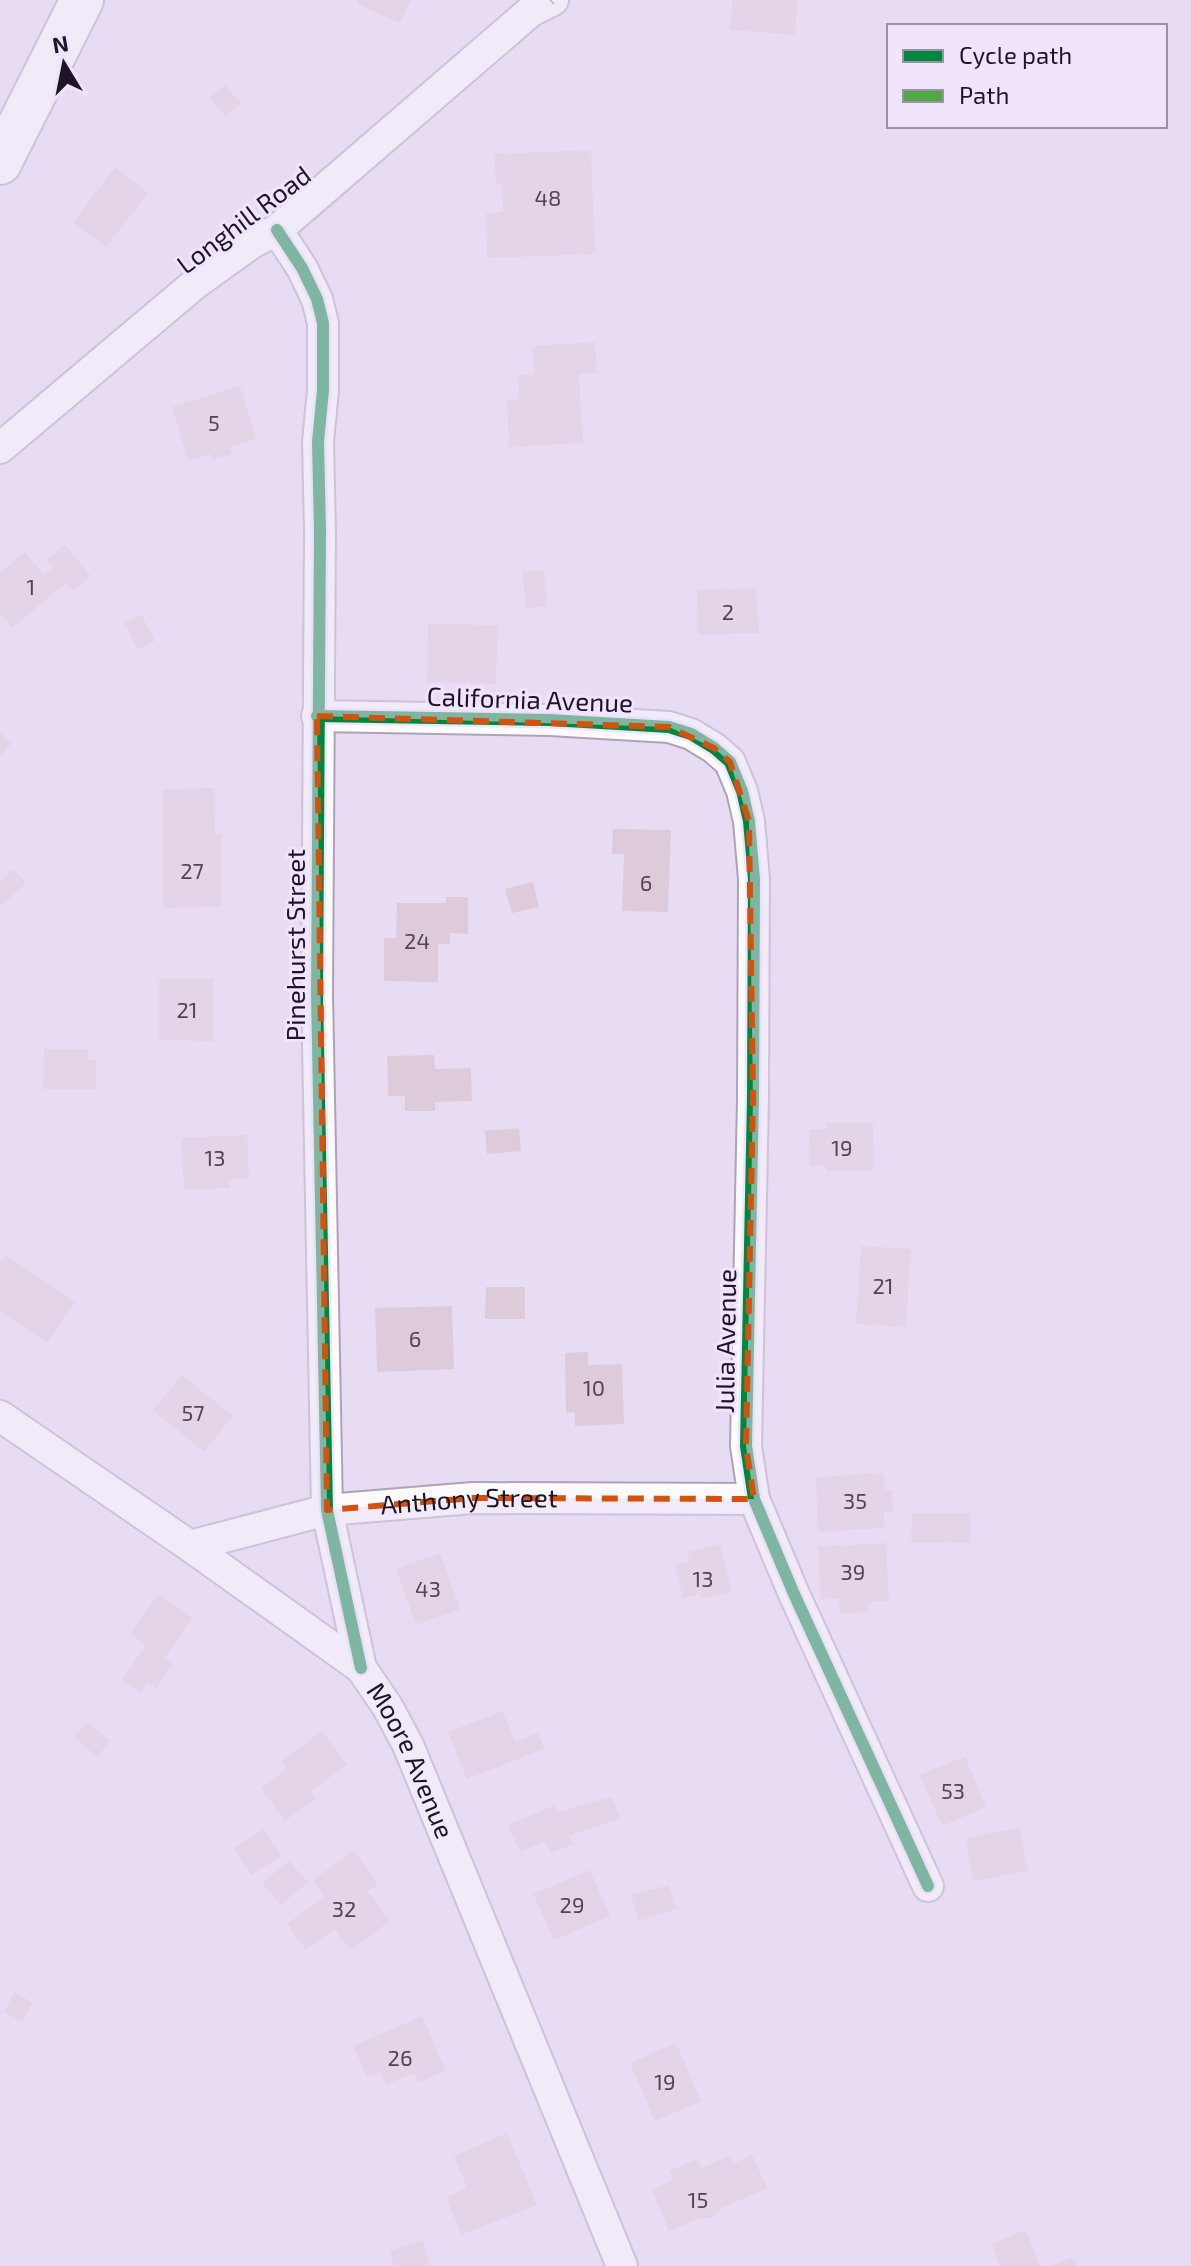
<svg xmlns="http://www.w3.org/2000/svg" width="1191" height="2266" viewBox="0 0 1191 2266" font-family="'Exo 2',sans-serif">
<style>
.building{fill:#decbd9}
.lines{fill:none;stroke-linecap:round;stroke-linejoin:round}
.street-casing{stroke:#ada3b7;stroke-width:34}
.secondary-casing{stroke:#ada3b7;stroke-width:46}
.street{stroke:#fcfafd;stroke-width:30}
.secondary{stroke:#fcfafd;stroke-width:42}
.quiet{stroke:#52a944;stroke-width:10;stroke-dasharray:20 10;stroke-linecap:butt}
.cycleway-casing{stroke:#efe4fb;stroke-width:17}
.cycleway{stroke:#00873e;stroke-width:12}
.marked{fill:none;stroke:#d4520f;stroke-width:6;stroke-dasharray:16 10;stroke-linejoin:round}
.labels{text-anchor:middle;stroke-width:6;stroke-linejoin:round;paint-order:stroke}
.number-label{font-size:22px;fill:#504456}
.street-label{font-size:26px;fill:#1f1529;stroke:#efe4fb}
</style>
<rect width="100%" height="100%" fill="#e8dcf4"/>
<!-- building -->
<g class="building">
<polygon points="358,0 411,0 400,23 357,4"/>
<polygon points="732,0 798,0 795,35 730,30"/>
<polygon points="225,85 241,103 225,116 210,98"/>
<polygon points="591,150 595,254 487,258 486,213 503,212 502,185 496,184 494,154"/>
<polygon points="115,167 148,193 106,247 73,222"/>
<polygon points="595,342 597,373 579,374 583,443 509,447 507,400 519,399 518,375 534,374 533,346"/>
<polygon points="240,386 256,439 230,447 232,454 212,460 211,454 188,461 172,407"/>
<polygon points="65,545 91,576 73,591 66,583 12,628 0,613 0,573 25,552 44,575 53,567 47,559"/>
<polygon points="544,570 547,606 526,608 522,572"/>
<polygon points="756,588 759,633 698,635 697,590"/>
<polygon points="141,614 155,641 138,650 124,623"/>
<polygon points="428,624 498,625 496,684 427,682"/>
<polygon points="0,732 12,743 0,757"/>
<polygon points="214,788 215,834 222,835 222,907 163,908 162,789"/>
<polygon points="613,829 671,830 668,912 622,911 624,854 612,854"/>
<polygon points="13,869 26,883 2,906 0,903 0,882"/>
<polygon points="533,882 539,907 512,913 505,889"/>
<polygon points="446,897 468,897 468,934 450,933 450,944 438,944 438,982 384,981 384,938 396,938 397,903 446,903"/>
<polygon points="159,979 214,979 214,1041 159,1040"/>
<polygon points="44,1049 88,1049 88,1060 96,1060 96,1089 43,1089"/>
<polygon points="434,1055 435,1069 471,1068 472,1101 435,1102 435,1111 405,1111 405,1096 388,1096 387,1056"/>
<polygon points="826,1123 873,1123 874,1170 826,1171 826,1166 810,1166 809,1130 826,1129"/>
<polygon points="519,1128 521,1151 487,1154 485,1131"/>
<polygon points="247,1135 249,1178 229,1179 230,1188 184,1190 181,1138"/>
<polygon points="861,1246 911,1249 906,1327 856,1324"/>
<polygon points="6,1255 75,1302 47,1343 0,1311 0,1263"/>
<polygon points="486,1287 525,1287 525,1319 485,1319"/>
<polygon points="452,1306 454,1369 377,1372 375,1308"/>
<polygon points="588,1352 588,1365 622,1364 624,1424 575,1426 575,1412 566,1413 565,1353"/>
<polygon points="182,1375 233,1416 204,1452 153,1410"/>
<polygon points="884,1473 885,1490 892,1490 893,1512 884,1512 885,1528 818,1532 816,1477"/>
<polygon points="912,1513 970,1513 970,1543 911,1542"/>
<polygon points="886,1543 889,1601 869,1602 869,1612 840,1614 839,1598 820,1599 818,1547"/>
<polygon points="720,1544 732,1592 701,1599 700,1594 683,1598 675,1565 690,1562 688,1552"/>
<polygon points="440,1553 460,1609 416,1625 396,1569"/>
<polygon points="158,1594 192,1618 165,1658 173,1663 156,1688 148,1682 140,1693 122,1680 146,1645 130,1634"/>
<polygon points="503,1711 515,1742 538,1733 544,1749 467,1779 448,1732"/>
<polygon points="87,1722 110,1741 97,1757 74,1737"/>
<polygon points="322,1731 347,1765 311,1791 316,1798 285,1821 261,1788 286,1769 281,1761"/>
<polygon points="965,1756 986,1807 942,1826 920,1775"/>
<polygon points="612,1797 620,1818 569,1836 573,1844 551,1853 545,1841 520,1852 508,1825 555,1805 558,1812"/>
<polygon points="1020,1828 1028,1871 973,1881 966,1838"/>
<polygon points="264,1829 281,1856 251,1875 234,1848"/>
<polygon points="354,1850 378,1884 368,1891 390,1921 350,1950 334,1929 306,1950 287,1924 324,1897 313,1880"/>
<polygon points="289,1861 308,1882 281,1905 262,1883"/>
<polygon points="590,1870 610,1916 554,1940 533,1894"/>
<polygon points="669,1885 676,1909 639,1921 631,1895"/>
<polygon points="15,1992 33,2003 22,2022 4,2012"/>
<polygon points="422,2016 446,2071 419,2082 414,2073 386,2085 381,2072 367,2077 353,2046"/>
<polygon points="676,2043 701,2101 655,2121 630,2063"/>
<polygon points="507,2133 537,2205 461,2235 446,2197 467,2188 454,2156"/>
<polygon points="752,2155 767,2188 720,2209 713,2218 701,2218 669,2231 652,2190 673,2180 669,2171 697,2159 701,2168 729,2156 732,2164"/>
<polygon points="1026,2230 1040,2266 1000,2266 991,2244"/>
<polygon points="422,2240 430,2266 394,2266 389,2251"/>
<polygon points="1073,2257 1077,2266 1050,2266"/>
</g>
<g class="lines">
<!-- street casing -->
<g class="street-casing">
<g id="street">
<polyline points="277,230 302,268 317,299 323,323 323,390 318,442 320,531 317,994 327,1510 361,1668"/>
<polyline points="0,448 196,283 252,243 277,230 531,11 553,0"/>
<polyline points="317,716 550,720 669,727 691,734 714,748 730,762 742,791 749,821 754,879 753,1098 746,1446 754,1499 794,1594 928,1886"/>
<path id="s1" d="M0,1416L190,1546L361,1668L387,1706L408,1745L622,2266"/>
<path id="s2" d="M190,1546L327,1510L473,1498L754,1499"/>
</g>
</g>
<!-- secondary casing -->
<g class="secondary-casing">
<polyline id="secondary" points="0,163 82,0"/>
</g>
<!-- street -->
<use href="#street" class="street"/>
<!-- secondary -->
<use href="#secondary" class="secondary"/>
<!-- quiet -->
<polyline class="quiet" points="550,1 551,0"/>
<!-- cycleway casing -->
<g class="cycleway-casing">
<g id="cycleway">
<polyline points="277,230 302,268 317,299 323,323 323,390 318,442 320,531 317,994 327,1510 361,1668"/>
<polyline points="317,716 550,720 669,727 691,734 714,748 730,762 742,791 749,821 754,879 753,1098 746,1446 754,1499 794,1594 928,1886"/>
</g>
</g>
<!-- cycleway -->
<use href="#cycleway" class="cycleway"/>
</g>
<!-- marked area -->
<path d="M0 0H1191V2266H0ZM317,716L669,727L714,748L730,762L749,821L753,1098L746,1446L754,1499L473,1498L327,1510Z" fill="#e8dcf4" fill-opacity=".55" fill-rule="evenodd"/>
<path class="marked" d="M317,716L669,727L714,748L730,762L749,821L753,1098L746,1446L754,1499L473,1498L327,1510Z"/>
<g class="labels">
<!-- number labels -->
<g class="number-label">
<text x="548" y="206">48</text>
<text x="214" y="431">5</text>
<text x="31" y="595">1</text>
<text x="728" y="620">2</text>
<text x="192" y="879">27</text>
<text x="646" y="891">6</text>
<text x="417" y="949">24</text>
<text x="187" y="1018">21</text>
<text x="842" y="1156">19</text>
<text x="215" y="1166">13</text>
<text x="883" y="1294">21</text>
<text x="415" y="1347">6</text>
<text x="594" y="1396">10</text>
<text x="193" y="1421">57</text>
<text x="855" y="1509">35</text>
<text x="853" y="1580">39</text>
<text x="703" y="1587">13</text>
<text x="428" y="1597">43</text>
<text x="953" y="1799">53</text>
<text x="572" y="1913">29</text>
<text x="344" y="1917">32</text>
<text x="400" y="2066">26</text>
<text x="665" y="2090">19</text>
<text x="698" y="2208">15</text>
</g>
<!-- street labels -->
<g class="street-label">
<text transform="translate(244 220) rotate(-37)" y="9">Longhill Road</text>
<text transform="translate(530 700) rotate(2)" y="9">California Avenue</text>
<text transform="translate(296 945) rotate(-90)" y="9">Pinehurst Street</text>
<text transform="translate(726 1341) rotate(-89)" y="9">Julia Avenue</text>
<text dy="9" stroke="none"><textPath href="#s2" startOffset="284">Anthony Street</textPath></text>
<text dy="9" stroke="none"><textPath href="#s1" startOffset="546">Moore Avenue</textPath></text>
</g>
</g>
<!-- legend -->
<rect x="887" y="24" width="280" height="104" fill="#efe4fb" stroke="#9c91a7" stroke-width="2"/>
<rect x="903" y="50" width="40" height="12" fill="#00873e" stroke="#9c91a7" stroke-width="2"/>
<text x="959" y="64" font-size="24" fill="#1f1529">Cycle path</text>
<rect x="903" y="90" width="40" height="12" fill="#52a944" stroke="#9c91a7" stroke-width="2"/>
<text x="959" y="104" font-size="24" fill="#1f1529">Path</text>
<!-- north arrow -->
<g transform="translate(64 64) rotate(350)" stroke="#efe4fb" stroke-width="6" paint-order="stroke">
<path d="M0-6L14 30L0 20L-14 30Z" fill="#1f1529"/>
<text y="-12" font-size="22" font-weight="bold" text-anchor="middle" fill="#1f1529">N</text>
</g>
</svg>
